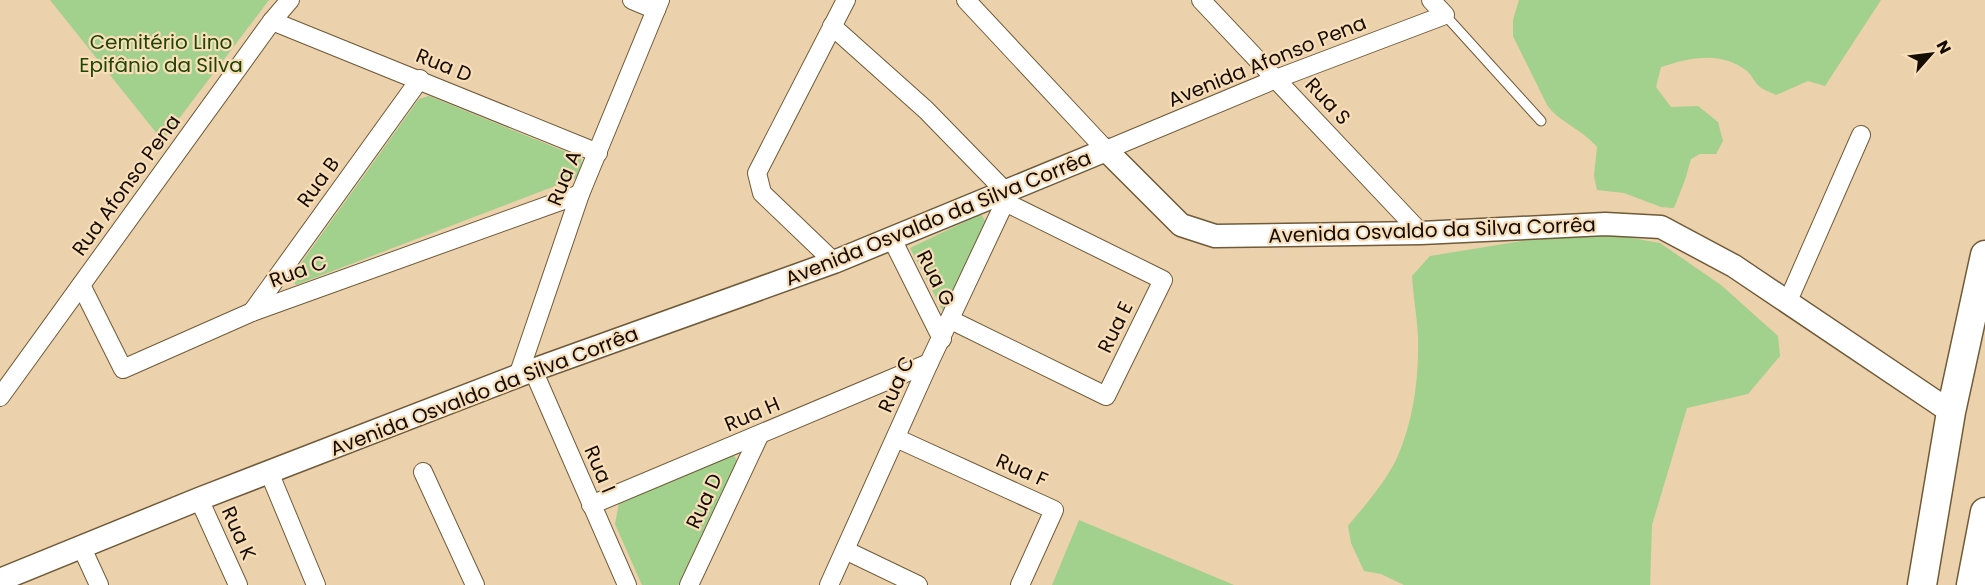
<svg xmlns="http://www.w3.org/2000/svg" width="1985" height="585" viewBox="0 0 1985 585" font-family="Poppins,sans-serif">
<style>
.green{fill:#a2d08d}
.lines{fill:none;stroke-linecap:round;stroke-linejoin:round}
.service-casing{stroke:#705a38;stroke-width:11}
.minor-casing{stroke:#705a38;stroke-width:20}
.tertiary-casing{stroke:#705a38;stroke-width:25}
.primary-casing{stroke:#705a38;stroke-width:31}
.service{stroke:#fff;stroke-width:9}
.minor{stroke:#fff;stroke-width:18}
.tertiary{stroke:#fff;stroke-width:22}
.primary{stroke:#fff;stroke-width:28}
.labels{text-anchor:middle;stroke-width:4.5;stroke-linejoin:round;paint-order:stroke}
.park-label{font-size:20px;fill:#1f4505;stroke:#f8deb9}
.street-label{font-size:20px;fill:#140b01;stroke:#f8deb9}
</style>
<rect width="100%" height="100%" fill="#ebd1ac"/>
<!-- green -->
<g class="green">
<polygon points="50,0 269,0 165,137 158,135"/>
<path d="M1519,0H1881L1825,86L1808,81L1776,95C1771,92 1763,90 1759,86C1754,82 1752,75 1747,71C1721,51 1691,57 1661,67L1656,87L1671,107L1698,106L1718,122L1723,141L1716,154H1700L1691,159L1685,180L1674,208L1661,207L1624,193L1597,190L1594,176L1597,147C1582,129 1559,122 1547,105L1513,36V20Z"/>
<polygon points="429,96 581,158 582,169 576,178 296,285 291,277 419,99"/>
<polygon points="981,214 987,224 943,311 910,248"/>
<path d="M1603,233L1660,243L1721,285L1778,336L1780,356L1748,394L1687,408L1652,525L1650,585H1404L1381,574L1364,571L1351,543L1348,526C1365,505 1385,483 1397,458C1414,419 1419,378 1418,336C1417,316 1413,296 1412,276L1430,256L1522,241Z"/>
<polygon points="734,455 737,461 678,585 642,585 615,524 619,503"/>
<polygon points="1079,520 1234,585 1052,585"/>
</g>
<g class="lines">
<!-- service casing -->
<g class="service-casing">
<polyline id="service" points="1445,15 1541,121"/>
</g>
<!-- minor casing -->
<g class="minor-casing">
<g id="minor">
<polyline points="632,0 656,10"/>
<polyline points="966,0 1106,150 1276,79 1445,15 1431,0"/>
<polyline points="1201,0 1421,233"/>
<polyline points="272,21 598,153"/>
<polyline points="891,237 942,339"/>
<polyline points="834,262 762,193 757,173 846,0"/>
<polyline points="81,285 123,369 252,312 580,194"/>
<polyline points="1788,301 1861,135"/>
<polyline points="252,312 420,79"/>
<polyline points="951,320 1106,396 1163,280 1005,202"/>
<polyline points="533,370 627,585"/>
<polyline points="518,376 580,194 660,0"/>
<polyline points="0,397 272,21 290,0"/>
<polyline points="896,438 1054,510 1020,585"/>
<polyline points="269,472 316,585"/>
<polyline points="423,472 475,585"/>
<polyline points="199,499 238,585"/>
<polyline points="591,505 929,363"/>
<polyline points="82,548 99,585"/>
<polyline points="845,550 918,585"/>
<polyline points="689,585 759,436"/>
<polyline points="829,585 929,363 1005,202 1005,191 926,110 832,26"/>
</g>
</g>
<!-- tertiary casing -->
<g class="tertiary-casing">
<polyline id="tertiary" points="0,580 199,499 533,370 834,262 1106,150 1181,225 1215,236 1421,233 1605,224 1661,227 1734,266 1951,412"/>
</g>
<!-- primary casing -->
<g class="primary-casing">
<g id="primary">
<polyline points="1922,585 1951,412 1985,255"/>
<polyline points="1971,585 1985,512"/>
</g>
</g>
<!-- service -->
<use href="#service" class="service"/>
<!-- minor -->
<use href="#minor" class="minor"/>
<!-- tertiary -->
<use href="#tertiary" class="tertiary"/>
<!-- primary -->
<use href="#primary" class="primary"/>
</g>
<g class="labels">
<!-- park labels -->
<g class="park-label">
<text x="161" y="49">Cemitério Lino<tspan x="161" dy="23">Epifânio da Silva</tspan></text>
</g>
<!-- street labels -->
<g class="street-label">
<text transform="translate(1267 61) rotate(-22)" y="7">Avenida Afonso Pena</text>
<text transform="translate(444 65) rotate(22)" y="7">Rua D</text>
<text transform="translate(1328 101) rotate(47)" y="7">Rua S</text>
<text transform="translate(564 178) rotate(-68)" y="7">Rua A</text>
<text transform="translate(318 182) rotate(-54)" y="7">Rua B</text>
<text transform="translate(126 185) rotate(-54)" y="7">Rua Afonso Pena</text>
<text transform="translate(938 218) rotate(-22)" y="7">Avenida Osvaldo da Silva Corrêa</text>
<text transform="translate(1432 230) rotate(-2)" y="7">Avenida Osvaldo da Silva Corrêa</text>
<text transform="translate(298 271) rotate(-20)" y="7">Rua C</text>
<text transform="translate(936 278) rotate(63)" y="7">Rua G</text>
<text transform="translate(1115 327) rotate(-64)" y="7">Rua E</text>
<text transform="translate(896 384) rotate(-66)" y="7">Rua C</text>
<text transform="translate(484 391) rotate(-21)" y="7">Avenida Osvaldo da Silva Corrêa</text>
<text transform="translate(752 414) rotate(-23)" y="7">Rua H</text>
<text transform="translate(600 469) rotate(67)" y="7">Rua I</text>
<text transform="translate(1022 470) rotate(24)" y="7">Rua F</text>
<text transform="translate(704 501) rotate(-65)" y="7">Rua D</text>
<text transform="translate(239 533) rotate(66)" y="7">Rua K</text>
</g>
</g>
<!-- north arrow -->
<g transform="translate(1931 54) rotate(62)" stroke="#f8deb9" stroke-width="4.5" paint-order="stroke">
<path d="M0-4.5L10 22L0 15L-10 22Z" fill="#140b01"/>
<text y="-9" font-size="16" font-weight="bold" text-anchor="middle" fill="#140b01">N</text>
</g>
</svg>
